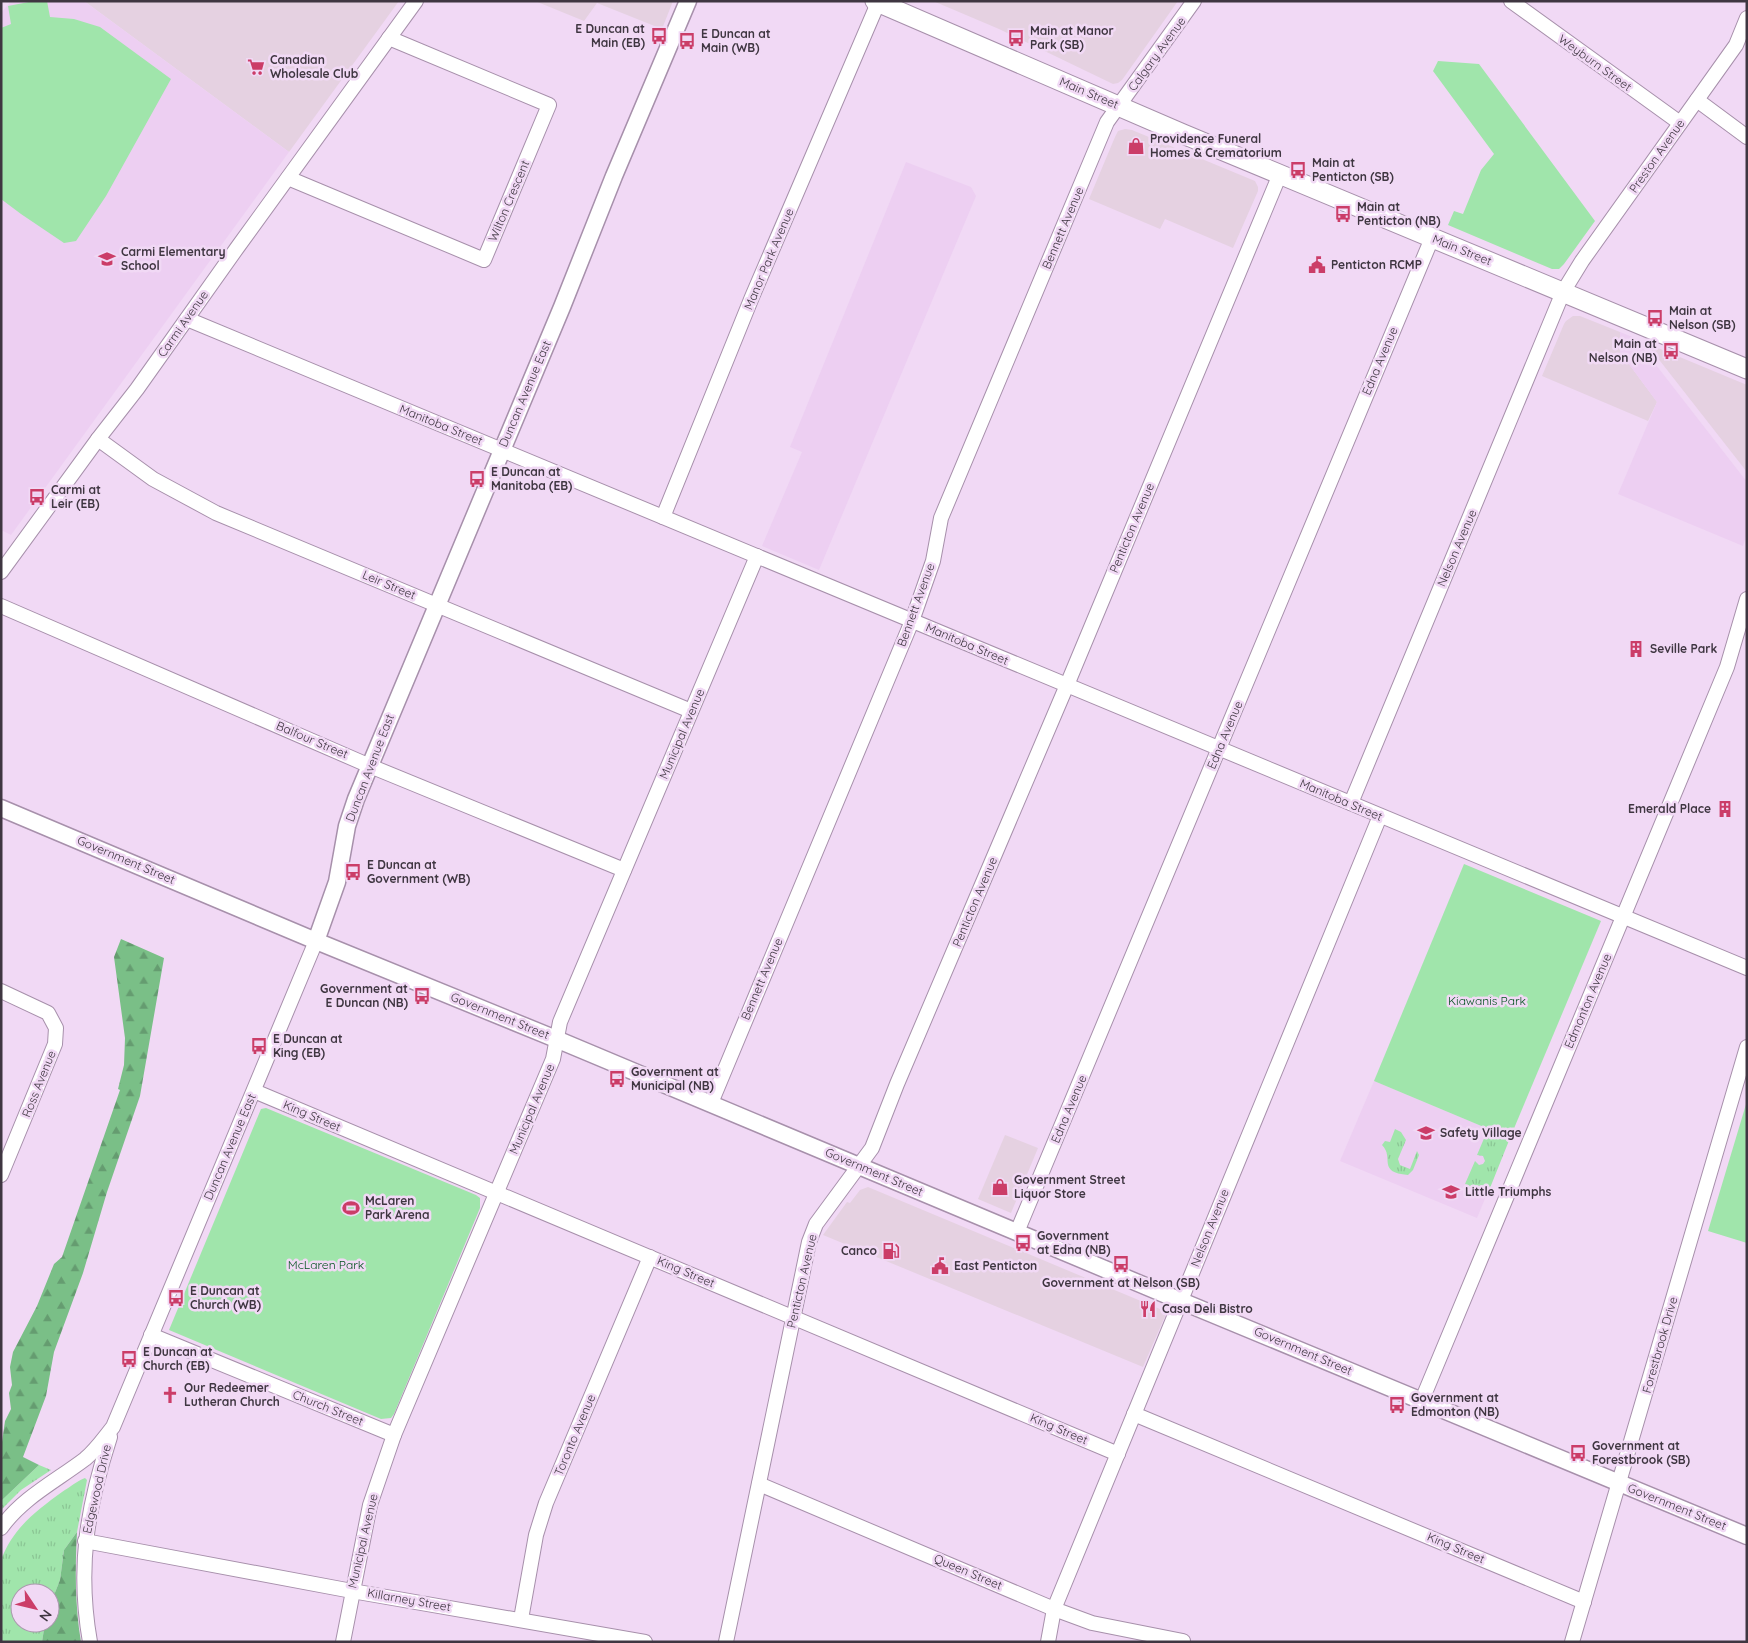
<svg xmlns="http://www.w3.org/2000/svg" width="1748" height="1643" viewBox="0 0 1748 1643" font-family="Quicksand,sans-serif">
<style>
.commercial{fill:#e5d1e1}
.built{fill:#edcff2}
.grass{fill:url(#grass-tufts)}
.forest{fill:url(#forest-firs)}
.green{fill:#a0e5ab}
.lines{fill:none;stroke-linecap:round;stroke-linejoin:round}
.minor-casing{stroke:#a790ab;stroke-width:16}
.tertiary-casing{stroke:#a790ab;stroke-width:19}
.secondary-casing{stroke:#a790ab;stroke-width:21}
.minor{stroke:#fff;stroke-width:14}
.tertiary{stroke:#fff;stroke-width:16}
.secondary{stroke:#fff;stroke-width:19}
.labels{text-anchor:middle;stroke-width:5;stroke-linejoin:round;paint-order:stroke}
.poi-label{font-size:12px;font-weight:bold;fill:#3f3641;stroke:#f1d9f5;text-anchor:start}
.street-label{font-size:12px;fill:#3f3641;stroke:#f1d9f5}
.park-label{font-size:12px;fill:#00511d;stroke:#f1d9f5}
</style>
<defs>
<pattern id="grass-tufts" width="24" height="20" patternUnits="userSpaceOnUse" patternTransform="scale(1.25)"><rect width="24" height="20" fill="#a0e5ab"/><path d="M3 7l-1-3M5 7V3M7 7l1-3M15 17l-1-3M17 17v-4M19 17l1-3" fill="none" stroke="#8bc594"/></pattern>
<pattern id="forest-firs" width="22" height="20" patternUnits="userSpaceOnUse" patternTransform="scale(1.25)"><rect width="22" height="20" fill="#7abf87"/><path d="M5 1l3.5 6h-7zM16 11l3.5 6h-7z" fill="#659c70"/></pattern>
</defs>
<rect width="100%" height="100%" fill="#f1d9f5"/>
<!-- commercial -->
<g class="commercial">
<polygon points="84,1 399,1 289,152"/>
<polygon points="535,1 673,1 662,29 597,3 584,21"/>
<polygon points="933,1 1178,1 1122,80 1118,83 1113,84 999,29"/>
<polygon points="1125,129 1132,130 1255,181 1258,187 1258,191 1233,248 1165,219 1160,229 1089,199 1115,137 1118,131"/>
<polygon points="1573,316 1580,316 1620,332 1620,352 1657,402 1648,421 1542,376 1564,324 1566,321"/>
<polygon points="1646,343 1747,385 1747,472"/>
<polygon points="1005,1135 1038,1148 1011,1213 978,1199"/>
<polygon points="868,1187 1160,1309 1163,1315 1166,1314 1143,1367 823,1235 847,1202 850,1203 860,1190"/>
</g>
<!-- built -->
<g class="built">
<polygon points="11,1 84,1 289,152 11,535 1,530 1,13"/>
<polygon points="906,162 971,187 976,196 819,570 762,546 802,452 790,447"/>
<polygon points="1620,332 1635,338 1747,482 1747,533 1743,546 1618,494 1657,402 1620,352"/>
<polygon points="1374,1081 1510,1138 1477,1218 1340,1161"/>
</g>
<!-- grass -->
<g class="grass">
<path d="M1395,1129L1401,1132L1406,1140L1398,1159L1400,1165L1410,1169L1417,1151L1419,1155L1413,1170L1408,1175C1376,1172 1395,1158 1382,1145L1385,1141L1390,1142Z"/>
<polygon points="1488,1129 1510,1138 1488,1193 1465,1184 1475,1161 1479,1165 1483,1164 1485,1161 1483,1156 1477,1155"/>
<polygon points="39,1465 51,1470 21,1490 1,1510 1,1501"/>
<path d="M85,1478L87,1480L77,1532L64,1550L60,1580L50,1605V1593H20V1623H45L42,1642H1V1560C13,1528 36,1511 62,1492C70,1487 77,1481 85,1478Z"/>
</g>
<!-- forest -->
<g class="forest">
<polygon points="121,939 164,958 140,1096 107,1192 83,1273 54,1352 46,1396 23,1457 39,1465 1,1501 1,1449 5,1421 11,1409 9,1393 12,1385 10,1367 13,1352 37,1306 54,1264 62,1257 120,1090 118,1089 124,1065 125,1038 114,957"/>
<path d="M77,1532C75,1569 75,1606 81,1642H42L45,1623H50V1605L60,1580L64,1550Z"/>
</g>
<!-- green -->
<g class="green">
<polygon points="34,1 47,1 50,17 74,19 100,27 171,79 106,196 76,241 64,243 21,214 1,199 1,28 11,24 8,6"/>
<polygon points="1438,61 1479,64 1595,221 1564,264 1559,269 1552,269 1448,225 1454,211 1463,214 1481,170 1494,154 1433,71"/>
<polygon points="1464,864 1601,921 1510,1138 1374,1081"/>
<polygon points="1747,1101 1747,1243 1708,1231"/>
<polygon points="266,1108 476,1195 480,1198 480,1208 394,1414 391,1418 381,1419 169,1330 261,1109"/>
</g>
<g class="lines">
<!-- minor casing -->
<g class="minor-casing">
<g id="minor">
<polyline points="1511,1 1680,123"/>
<polyline points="1697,100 1747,137"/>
<polyline points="288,178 484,260 549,105 389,38"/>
<polyline points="187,319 1747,968"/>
<polyline points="98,439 153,479 216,513 691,711"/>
<polyline points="663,517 752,297 878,3"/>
<polyline points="1,572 98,439 137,389 237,248 416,1"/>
<polyline points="1,606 370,766 624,870"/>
<polyline points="1351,803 1563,292 1582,261 1736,45 1747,18"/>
<polyline points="1,991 48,1013 56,1028 55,1044 1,1175"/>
<polyline points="254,1091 1118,1454"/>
<polyline points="711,1103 912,621 933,561 941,518 1107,122 1194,1"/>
<polyline points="1017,1232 1432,238"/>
<polyline points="151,1335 394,1435"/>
<polyline points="1422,1400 1727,667 1747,599"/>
<polyline points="1134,1414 1584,1602"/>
<polyline points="759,1484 1054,1609 1092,1623 1183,1641"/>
<path d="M1,1528C22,1498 56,1481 85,1459C96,1450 104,1438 113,1427L316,941"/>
<polyline points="85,1541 352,1591 645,1642"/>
<polyline points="521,1619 536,1535 546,1503 650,1257"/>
<path d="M90,1642C77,1568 87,1508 110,1437"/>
<polyline points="343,1642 370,1505 394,1435 553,1059 560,1022 757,556"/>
<polyline points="726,1642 809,1242 816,1224 872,1148 897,1084 1067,685 1280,174"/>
<polyline points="1048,1642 1054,1609 1380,816"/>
<polyline points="1572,1642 1747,1047"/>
</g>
</g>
<!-- tertiary casing -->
<g class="tertiary-casing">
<g id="tertiary">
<polyline points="1,808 316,941 556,1039 1181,1301 1747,1536"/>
<polyline points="316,941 337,882 347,826 356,799 562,307 614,176 688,1"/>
</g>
</g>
<!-- secondary casing -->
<g class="secondary-casing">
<polyline id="secondary" points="875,1 1183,134 1747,369"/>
</g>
<!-- minor -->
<use href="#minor" class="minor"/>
<!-- tertiary -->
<use href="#tertiary" class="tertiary"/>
<!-- secondary -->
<use href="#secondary" class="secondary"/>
</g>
<!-- icons -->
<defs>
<g id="bus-bare" transform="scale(1.35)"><path d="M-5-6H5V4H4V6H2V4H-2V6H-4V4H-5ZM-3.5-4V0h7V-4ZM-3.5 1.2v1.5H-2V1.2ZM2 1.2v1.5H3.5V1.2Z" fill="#cb3d68" stroke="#f1d9f5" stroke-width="2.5" paint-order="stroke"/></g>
<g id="supermarket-bare" transform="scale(1.35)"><path d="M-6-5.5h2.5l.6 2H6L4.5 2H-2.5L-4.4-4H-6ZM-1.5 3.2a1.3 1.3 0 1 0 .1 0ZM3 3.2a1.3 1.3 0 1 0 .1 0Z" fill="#cb3d68" stroke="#f1d9f5" stroke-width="2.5" paint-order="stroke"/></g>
<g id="shop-bare" transform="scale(1.35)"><path d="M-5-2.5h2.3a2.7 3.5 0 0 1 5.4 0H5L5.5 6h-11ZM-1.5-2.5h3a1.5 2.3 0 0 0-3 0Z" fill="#cb3d68" stroke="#f1d9f5" stroke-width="2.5" paint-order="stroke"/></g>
<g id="school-bare" transform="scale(1.35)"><path d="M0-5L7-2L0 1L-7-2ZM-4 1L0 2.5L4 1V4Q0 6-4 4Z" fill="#cb3d68" stroke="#f1d9f5" stroke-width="2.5" paint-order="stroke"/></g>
<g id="civic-bare" transform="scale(1.35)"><path d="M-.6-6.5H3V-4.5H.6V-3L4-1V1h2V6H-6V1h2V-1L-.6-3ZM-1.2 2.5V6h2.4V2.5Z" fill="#cb3d68" stroke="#f1d9f5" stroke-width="2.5" paint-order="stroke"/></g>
<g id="building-bare" transform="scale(1.35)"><path d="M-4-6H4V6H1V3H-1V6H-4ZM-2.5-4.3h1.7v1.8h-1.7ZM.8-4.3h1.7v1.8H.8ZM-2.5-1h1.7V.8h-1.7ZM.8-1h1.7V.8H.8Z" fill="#cb3d68" stroke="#f1d9f5" stroke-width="2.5" paint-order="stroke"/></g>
<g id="stadium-bare" transform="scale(1.35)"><path d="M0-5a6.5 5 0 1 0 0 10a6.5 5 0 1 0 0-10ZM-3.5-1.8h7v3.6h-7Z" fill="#cb3d68" stroke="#f1d9f5" stroke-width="2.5" paint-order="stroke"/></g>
<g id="fuel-bare" transform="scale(1.35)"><path d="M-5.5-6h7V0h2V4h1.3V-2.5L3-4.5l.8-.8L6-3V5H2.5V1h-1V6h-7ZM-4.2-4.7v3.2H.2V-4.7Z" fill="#cb3d68" stroke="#f1d9f5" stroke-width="2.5" paint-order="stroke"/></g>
<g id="restaurant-bare" transform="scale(1.35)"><path d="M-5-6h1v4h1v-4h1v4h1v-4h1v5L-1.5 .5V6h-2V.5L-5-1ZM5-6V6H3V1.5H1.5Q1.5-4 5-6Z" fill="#cb3d68" stroke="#f1d9f5" stroke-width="2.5" paint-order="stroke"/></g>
<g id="church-bare" transform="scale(1.35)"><path d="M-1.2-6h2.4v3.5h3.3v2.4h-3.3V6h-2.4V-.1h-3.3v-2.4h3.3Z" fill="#cb3d68" stroke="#f1d9f5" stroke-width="2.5" paint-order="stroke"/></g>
</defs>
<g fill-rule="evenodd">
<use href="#bus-bare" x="659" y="36"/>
<use href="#bus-bare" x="1016" y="38"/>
<use href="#bus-bare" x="687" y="41"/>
<use href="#supermarket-bare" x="256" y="67"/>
<use href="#shop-bare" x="1136" y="146"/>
<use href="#bus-bare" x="1298" y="170"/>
<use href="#bus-bare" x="1343" y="214"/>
<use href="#school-bare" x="107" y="259"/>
<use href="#civic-bare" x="1317" y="265"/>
<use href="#bus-bare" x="1655" y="318"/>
<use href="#bus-bare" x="1671" y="351"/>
<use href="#bus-bare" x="477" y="479"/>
<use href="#bus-bare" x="37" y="497"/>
<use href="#building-bare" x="1636" y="649"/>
<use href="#building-bare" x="1725" y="809"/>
<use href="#bus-bare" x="353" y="872"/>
<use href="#bus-bare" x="422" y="996"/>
<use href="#bus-bare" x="259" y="1046"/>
<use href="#bus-bare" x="617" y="1079"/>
<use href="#school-bare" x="1426" y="1133"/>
<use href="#shop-bare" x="1000" y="1187"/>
<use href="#school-bare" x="1451" y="1192"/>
<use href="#stadium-bare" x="351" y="1208"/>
<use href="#bus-bare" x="1023" y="1243"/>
<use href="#fuel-bare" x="891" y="1251"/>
<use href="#bus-bare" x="1121" y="1264"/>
<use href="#civic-bare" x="940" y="1266"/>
<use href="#bus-bare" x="176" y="1298"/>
<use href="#restaurant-bare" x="1148" y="1309"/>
<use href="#bus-bare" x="129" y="1359"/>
<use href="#church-bare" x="170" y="1395"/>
<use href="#bus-bare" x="1397" y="1405"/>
<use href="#bus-bare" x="1578" y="1453"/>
</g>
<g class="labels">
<!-- poi labels -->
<g class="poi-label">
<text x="645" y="33" text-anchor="end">E Duncan at<tspan x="645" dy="14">Main (EB)</tspan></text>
<text x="1030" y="35">Main at Manor<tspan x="1030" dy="14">Park (SB)</tspan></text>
<text x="701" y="38">E Duncan at<tspan x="701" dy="14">Main (WB)</tspan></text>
<text x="270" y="64">Canadian<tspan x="270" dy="14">Wholesale Club</tspan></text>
<text x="1150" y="143">Providence Funeral<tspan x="1150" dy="14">Homes &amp; Crematorium</tspan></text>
<text x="1312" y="167">Main at<tspan x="1312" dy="14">Penticton (SB)</tspan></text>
<text x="1357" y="211">Main at<tspan x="1357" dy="14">Penticton (NB)</tspan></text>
<text x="121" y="256">Carmi Elementary<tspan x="121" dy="14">School</tspan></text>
<text x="1331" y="269">Penticton RCMP</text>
<text x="1669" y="315">Main at<tspan x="1669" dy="14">Nelson (SB)</tspan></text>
<text x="1657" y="348" text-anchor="end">Main at<tspan x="1657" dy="14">Nelson (NB)</tspan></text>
<text x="491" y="476">E Duncan at<tspan x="491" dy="14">Manitoba (EB)</tspan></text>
<text x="51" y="494">Carmi at<tspan x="51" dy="14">Leir (EB)</tspan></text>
<text x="1650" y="653">Seville Park</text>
<text x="1711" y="813" text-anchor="end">Emerald Place</text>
<text x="367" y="869">E Duncan at<tspan x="367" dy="14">Government (WB)</tspan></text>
<text x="408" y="993" text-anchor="end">Government at<tspan x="408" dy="14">E Duncan (NB)</tspan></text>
<text x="273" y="1043">E Duncan at<tspan x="273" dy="14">King (EB)</tspan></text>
<text x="631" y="1076">Government at<tspan x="631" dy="14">Municipal (NB)</tspan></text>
<text x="1440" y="1137">Safety Village</text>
<text x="1014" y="1184">Government Street<tspan x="1014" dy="14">Liquor Store</tspan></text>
<text x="1465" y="1196">Little Triumphs</text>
<text x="365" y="1205">McLaren<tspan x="365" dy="14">Park Arena</tspan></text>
<text x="1037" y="1240">Government<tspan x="1037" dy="14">at Edna (NB)</tspan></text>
<text x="877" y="1255" text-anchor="end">Canco</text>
<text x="954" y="1270">East Penticton</text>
<text x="1121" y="1287" text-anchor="middle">Government at Nelson (SB)</text>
<text x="190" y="1295">E Duncan at<tspan x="190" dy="14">Church (WB)</tspan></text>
<text x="1162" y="1313">Casa Deli Bistro</text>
<text x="143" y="1356">E Duncan at<tspan x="143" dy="14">Church (EB)</tspan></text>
<text x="184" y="1392">Our Redeemer<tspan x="184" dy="14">Lutheran Church</tspan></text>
<text x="1411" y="1402">Government at<tspan x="1411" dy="14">Edmonton (NB)</tspan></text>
<text x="1592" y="1450">Government at<tspan x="1592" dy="14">Forestbrook (SB)</tspan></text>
</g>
<!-- street labels -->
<g class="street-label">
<text transform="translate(1157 54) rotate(-54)" y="4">Calgary Avenue</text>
<text transform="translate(1595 63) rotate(36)" y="4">Weyburn Street</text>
<text transform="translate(1089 93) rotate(23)" y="4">Main Street</text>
<text transform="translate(1657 156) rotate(-55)" y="4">Preston Avenue</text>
<text transform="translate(509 201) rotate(-67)" y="4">Wilton Crescent</text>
<text transform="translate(1063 228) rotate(-67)" y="4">Bennett Avenue</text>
<text transform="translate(1462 250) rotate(22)" y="4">Main Street</text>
<text transform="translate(769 259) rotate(-67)" y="4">Manor Park Avenue</text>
<text transform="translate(183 324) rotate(-55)" y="4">Carmi Avenue</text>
<text transform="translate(1380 361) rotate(-67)" y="4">Edna Avenue</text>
<text transform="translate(525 394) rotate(-67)" y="4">Duncan Avenue East</text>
<text transform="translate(441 425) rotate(22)" y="4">Manitoba Street</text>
<text transform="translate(1132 528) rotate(-67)" y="4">Penticton Avenue</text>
<text transform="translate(1457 548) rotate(-67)" y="4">Nelson Avenue</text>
<text transform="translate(389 585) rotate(23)" y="4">Leir Street</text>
<text transform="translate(916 605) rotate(-70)" y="4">Bennett Avenue</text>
<text transform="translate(967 644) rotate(23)" y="4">Manitoba Street</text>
<text transform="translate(682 734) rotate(-67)" y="4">Municipal Avenue</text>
<text transform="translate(1225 735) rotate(-67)" y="4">Edna Avenue</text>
<text transform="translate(312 740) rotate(23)" y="4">Balfour Street</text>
<text transform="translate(370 768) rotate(-69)" y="4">Duncan Avenue East</text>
<text transform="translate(1341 800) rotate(23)" y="4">Manitoba Street</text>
<text transform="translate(126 860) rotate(23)" y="4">Government Street</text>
<text transform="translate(975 902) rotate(-67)" y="4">Penticton Avenue</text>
<text transform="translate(762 979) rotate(-67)" y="4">Bennett Avenue</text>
<text transform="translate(1588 1001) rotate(-67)" y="4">Edmonton Avenue</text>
<text transform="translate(500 1016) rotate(22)" y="4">Government Street</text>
<text transform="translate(39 1084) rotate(-68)" y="4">Ross Avenue</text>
<text transform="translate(532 1109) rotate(-67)" y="4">Municipal Avenue</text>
<text transform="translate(1069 1109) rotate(-67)" y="4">Edna Avenue</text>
<text transform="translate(312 1116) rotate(23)" y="4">King Street</text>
<text transform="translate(230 1147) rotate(-67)" y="4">Duncan Avenue East</text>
<text transform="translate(874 1172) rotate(23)" y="4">Government Street</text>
<text transform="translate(1210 1228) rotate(-68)" y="4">Nelson Avenue</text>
<text transform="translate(686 1272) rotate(23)" y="4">King Street</text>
<text transform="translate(802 1281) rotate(-77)" y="4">Penticton Avenue</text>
<text transform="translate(1660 1345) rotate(-74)" y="4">Forestbrook Drive</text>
<text transform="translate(1303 1351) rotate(23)" y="4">Government Street</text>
<text transform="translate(328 1408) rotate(22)" y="4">Church Street</text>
<text transform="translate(1059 1429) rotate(23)" y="4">King Street</text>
<text transform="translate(575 1435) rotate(-67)" y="4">Toronto Avenue</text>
<text transform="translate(97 1489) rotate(-77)" y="4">Edgewood Drive</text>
<text transform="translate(1677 1507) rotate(22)" y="4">Government Street</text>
<text transform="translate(363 1541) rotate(-77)" y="4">Municipal Avenue</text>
<text transform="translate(1456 1548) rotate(23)" y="4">King Street</text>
<text transform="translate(968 1572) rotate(23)" y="4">Queen Street</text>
<text transform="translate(409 1600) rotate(10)" y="4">Killarney Street</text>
</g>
<!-- park labels -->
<g class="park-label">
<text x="1487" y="1005">Kiawanis Park</text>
<text x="326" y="1269">McLaren Park</text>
</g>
</g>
<!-- border -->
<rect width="1748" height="1643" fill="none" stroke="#3f3641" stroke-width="5"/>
<!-- north arrow -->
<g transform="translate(35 1608) rotate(125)"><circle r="24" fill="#f1d9f5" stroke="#aa98ad"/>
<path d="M0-4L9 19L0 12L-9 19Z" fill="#cb3d68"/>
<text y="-8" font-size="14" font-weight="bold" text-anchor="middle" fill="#3f3641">N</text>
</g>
</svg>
